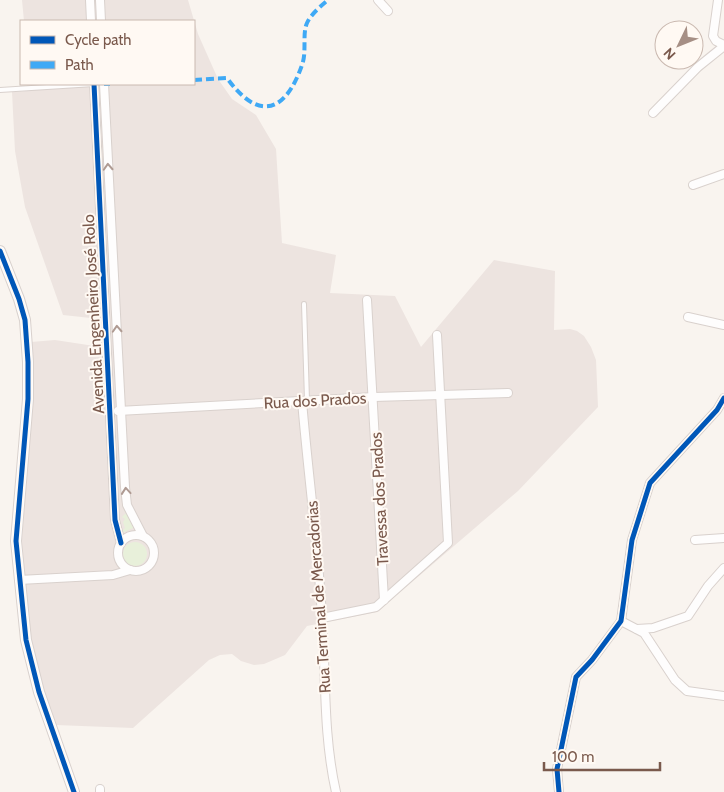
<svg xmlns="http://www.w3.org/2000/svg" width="724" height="792" viewBox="0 0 724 792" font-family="Cabin,sans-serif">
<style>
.industrial{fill:#ede4e0}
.green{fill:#e8f0da}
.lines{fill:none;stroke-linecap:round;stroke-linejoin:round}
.service-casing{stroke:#d9d1cd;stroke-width:6}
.minor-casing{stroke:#d9d1cd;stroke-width:10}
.tertiary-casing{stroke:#d9d1cd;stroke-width:12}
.service{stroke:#fefdfd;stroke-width:4}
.minor{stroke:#fefdfd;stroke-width:8}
.tertiary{stroke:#fefdfd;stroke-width:10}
.quiet{stroke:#3fa9f5;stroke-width:4;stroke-dasharray:8 4;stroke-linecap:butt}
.cycleway-casing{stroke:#fff9f3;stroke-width:8}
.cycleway{stroke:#0057b8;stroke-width:5}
.oneway{stroke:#af9b93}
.labels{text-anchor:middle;stroke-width:4;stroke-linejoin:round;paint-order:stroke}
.street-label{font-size:16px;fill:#7a594c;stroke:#fff9f3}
</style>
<rect width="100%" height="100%" fill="#f9f4ef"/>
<!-- industrial -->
<polygon class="industrial" points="22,0 188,0 198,34 218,79 232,99 256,115 276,149 282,243 336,255 330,293 395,296 421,347 494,260 555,271 554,330 570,329 577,331 584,336 591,347 596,360 598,407 518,491 377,612 307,626 285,655 264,664 254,665 241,661 232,654 220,655 209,660 133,728 56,725 33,660 23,588 22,539 28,463 32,394 31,342 55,340 101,347 100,319 63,315 25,207 15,151 12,92 27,91 27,84 194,84 194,21 24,21"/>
<!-- green -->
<g class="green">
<polygon points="126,509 134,526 133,528 122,533 120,526 123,530 125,528 123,522 125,519 122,517 126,513 124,511"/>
<circle cx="135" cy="554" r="12"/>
</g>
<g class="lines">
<!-- service casing -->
<g class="service-casing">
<g id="service">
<polyline points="0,90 94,84"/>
<polyline points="304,304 307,400"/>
</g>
</g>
<!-- minor casing -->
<g class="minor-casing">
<g id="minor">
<polyline points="90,0 91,21"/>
<polyline points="100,0 101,21"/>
<polyline points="378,0 388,11"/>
<polyline points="718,0 713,36 716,41 724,45"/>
<polyline points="94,84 115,520 121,543"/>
<polyline points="104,84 125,487 127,505 143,536"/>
<polyline points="653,113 698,67 724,46"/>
<polyline points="693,185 724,174"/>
<polyline points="367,300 384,600"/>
<polyline points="688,317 724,325"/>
<path d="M302,401C308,473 318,545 322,617C326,675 323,735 336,792"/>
<polyline points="118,411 374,397 508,393"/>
<circle cx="136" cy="553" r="18"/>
<polyline points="695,540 724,538"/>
<polyline points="19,580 113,575 130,570"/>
<polyline points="322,618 376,607 448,543 437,335"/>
<polyline points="621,621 644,633 675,680 687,691 724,696"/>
<polyline points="637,629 653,628 688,616 708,586 724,568"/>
<polyline points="100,789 100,792"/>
<polyline points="559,792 557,769 576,677 592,660 621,621 632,540 650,483 717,410 724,398"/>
</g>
</g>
<!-- tertiary casing -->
<g class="tertiary-casing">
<polyline id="tertiary" points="0,251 19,299 25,320 28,362 28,399 16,541 26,640 39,692 74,792"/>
</g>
<!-- service -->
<use href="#service" class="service"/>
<!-- minor -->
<use href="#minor" class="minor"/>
<!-- tertiary -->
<use href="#tertiary" class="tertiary"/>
<!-- quiet -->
<g class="quiet">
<path d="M194,80L227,78C258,121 285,114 302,65C307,52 302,34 307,23C311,14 321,6 328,0"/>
<polyline points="104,84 110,84"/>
</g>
<!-- cycleway casing -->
<g class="cycleway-casing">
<g id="cycleway">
<polyline points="94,84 115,520 121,543"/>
<polyline points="0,251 19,299 25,320 28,362 28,399 16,541 26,640 39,692 74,792"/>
<polyline points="559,792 557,769 576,677 592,660 621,621 632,540 650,483 717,410 724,398"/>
</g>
</g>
<!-- cycleway -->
<use href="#cycleway" class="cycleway"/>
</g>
<!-- one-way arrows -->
<defs><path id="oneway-chevron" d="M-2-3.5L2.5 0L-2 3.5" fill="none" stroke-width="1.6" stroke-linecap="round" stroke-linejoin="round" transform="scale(1.25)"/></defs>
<g class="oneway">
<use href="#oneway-chevron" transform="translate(108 167) rotate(-93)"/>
<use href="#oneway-chevron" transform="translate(117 329) rotate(-93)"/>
<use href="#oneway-chevron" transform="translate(126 491) rotate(-95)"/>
</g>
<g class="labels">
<!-- street labels -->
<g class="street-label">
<text transform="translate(93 314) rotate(-93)" y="6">Avenida Engenheiro José Rolo</text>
<text transform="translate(315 400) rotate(-3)" y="6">Rua dos Prados</text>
<text transform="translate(379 499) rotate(-93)" y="6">Travessa dos Prados</text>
<text transform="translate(318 597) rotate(-94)" y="6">Rua Terminal de Mercadorias</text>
</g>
</g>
<!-- legend -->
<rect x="20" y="20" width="175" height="65" fill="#fff9f3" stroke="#cab9b0"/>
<rect x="30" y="36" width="25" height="8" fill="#0057b8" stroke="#cab9b0"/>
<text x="65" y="45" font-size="15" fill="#7a594c">Cycle path</text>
<rect x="30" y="61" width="25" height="8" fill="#3fa9f5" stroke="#cab9b0"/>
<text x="65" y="70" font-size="15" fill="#7a594c">Path</text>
<!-- north arrow -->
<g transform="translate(679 45) rotate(227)"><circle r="24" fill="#fff9f3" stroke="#cab9b0"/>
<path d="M0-4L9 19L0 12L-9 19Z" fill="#a68f85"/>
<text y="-8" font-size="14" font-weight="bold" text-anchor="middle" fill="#7a594c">N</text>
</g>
<!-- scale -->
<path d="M544 762v8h116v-8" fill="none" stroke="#7a594c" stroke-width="2.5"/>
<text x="552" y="762" font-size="15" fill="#7a594c" stroke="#fff9f3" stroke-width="4" paint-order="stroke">100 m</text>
</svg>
